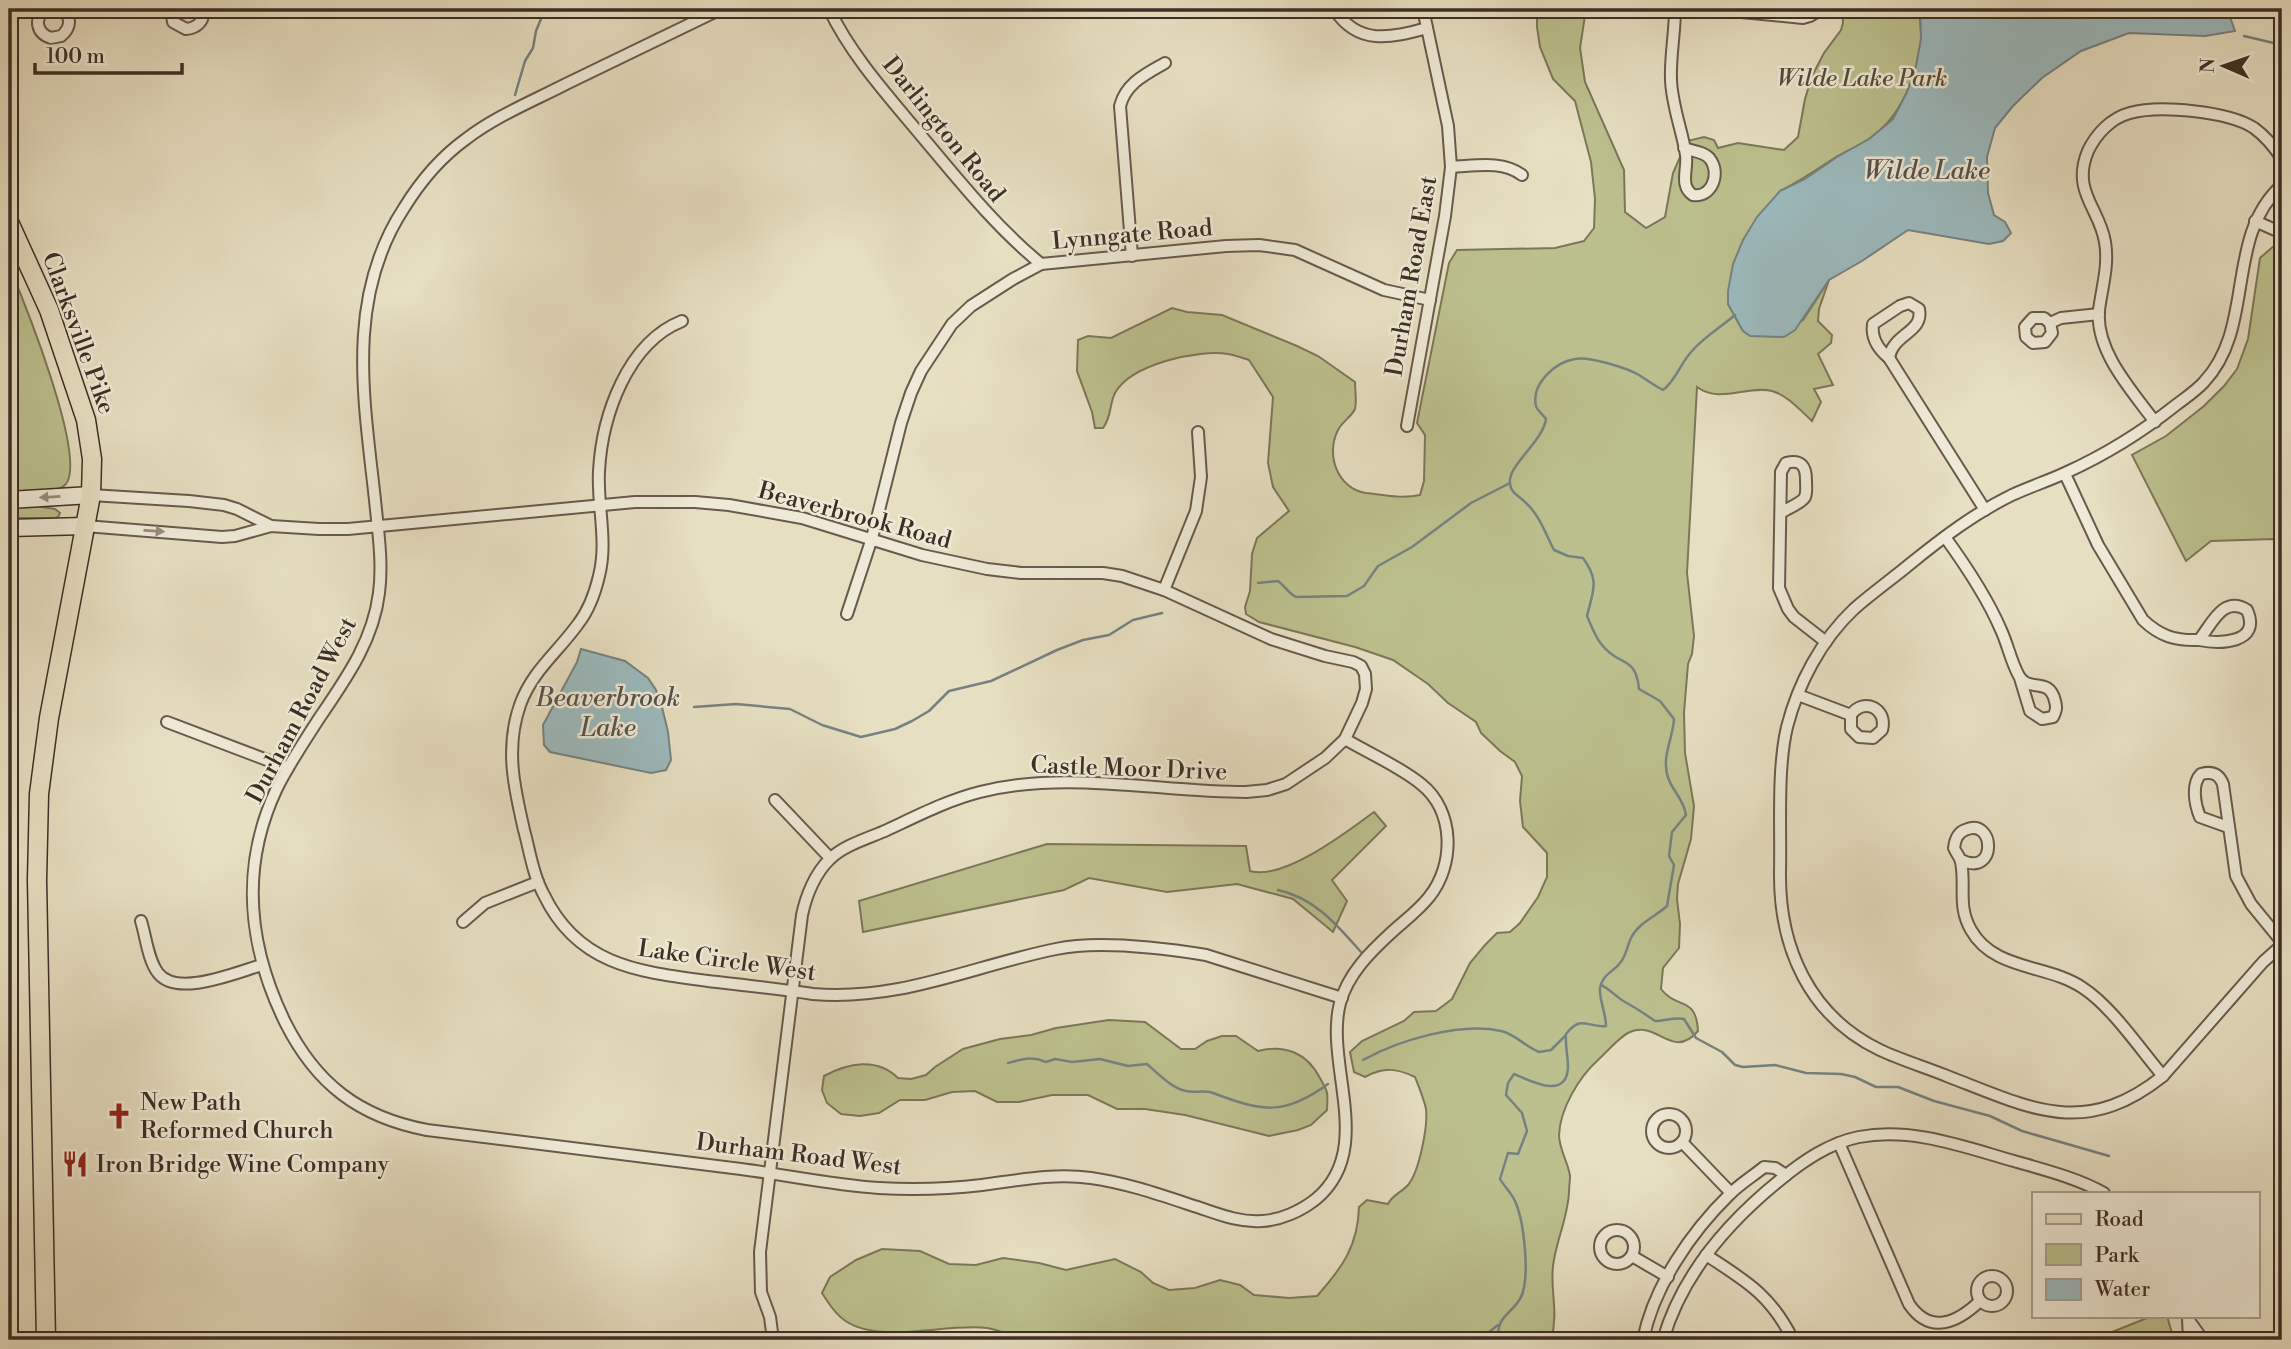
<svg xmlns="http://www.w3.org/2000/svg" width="2291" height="1349" viewBox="0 0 2291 1349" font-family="'Libre Bodoni',serif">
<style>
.green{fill:#bcc08e;stroke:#7c775a;stroke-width:2}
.water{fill:#9cbabe;stroke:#768281;stroke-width:2}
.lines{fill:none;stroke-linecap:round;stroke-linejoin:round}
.stream{stroke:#768281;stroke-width:2.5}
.street-casing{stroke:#685a4c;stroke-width:14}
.secondary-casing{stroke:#3d2e25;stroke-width:19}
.primary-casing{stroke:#3d2e25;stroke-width:21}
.street{stroke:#efead7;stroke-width:10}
.secondary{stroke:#efead7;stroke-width:16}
.primary{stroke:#e7dfc2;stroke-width:18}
.oneway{fill:#968c7e}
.labels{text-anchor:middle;stroke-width:5;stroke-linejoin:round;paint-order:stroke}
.park-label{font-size:24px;font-style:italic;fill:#564b3a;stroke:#efead7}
.street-label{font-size:24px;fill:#3d2e25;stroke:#efead7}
.poi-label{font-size:24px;fill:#3d2e25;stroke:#efead7;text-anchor:start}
.water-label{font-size:26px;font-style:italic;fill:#55514b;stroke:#efead7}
</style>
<rect width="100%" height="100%" fill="#e7dfc2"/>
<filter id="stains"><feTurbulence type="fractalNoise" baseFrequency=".00286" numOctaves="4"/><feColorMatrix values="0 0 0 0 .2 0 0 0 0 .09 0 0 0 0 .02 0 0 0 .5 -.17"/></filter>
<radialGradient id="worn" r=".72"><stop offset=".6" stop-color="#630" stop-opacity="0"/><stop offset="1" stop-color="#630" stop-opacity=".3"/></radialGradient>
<!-- green -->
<g class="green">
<path d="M1537,9H1586L1580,48L1585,82L1624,170L1625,212L1646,228L1665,217L1673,173L1687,141L1704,137L1714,140L1718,148L1738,143L1784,150L1798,137L1805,99L1812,76L1824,53L1841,30L1843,23L1842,9H1920C1919,20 1922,30 1921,41C1917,78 1900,118 1869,139C1859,146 1846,151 1836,157C1816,170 1801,181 1780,191L1728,304L1743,331L1803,320L1829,280L1819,309L1818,321L1832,335L1831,343L1818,354L1833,385L1814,389L1821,402L1812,421C1801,411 1787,395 1772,391C1747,385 1720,404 1697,387L1687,573L1694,636L1692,654L1688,664L1684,713L1685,753L1694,806L1691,839L1678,884L1677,899L1680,924L1679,948L1663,968L1661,989C1677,1010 1696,995 1698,1031C1672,1061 1658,1020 1630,1032C1620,1036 1607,1052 1598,1060C1579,1077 1560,1109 1559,1135C1559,1149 1568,1162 1570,1176C1570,1181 1569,1187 1569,1192C1568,1217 1556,1241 1553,1266C1550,1292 1559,1311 1551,1340H1024C1012,1336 1000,1330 987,1328C946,1323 882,1344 847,1322C836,1315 829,1304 822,1293L830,1277L856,1260L882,1249L920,1251L949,1264L976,1265L1003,1258L1039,1263L1066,1270L1115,1259L1141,1272L1153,1283L1169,1290L1195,1288L1220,1280L1240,1285L1254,1295L1289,1298L1317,1296C1342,1268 1358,1246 1359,1207L1367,1200L1388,1204C1392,1195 1402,1192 1408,1185C1419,1172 1428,1127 1426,1109C1424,1099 1419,1087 1415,1077C1396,1068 1384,1067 1365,1077L1354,1072L1350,1052L1362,1041L1404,1021L1414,1012L1436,1011L1452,999L1470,963L1485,945L1497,933L1510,932L1520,923L1538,897L1547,877V853L1523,827L1520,801L1522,776L1515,762L1500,751L1481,733L1476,722L1448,703L1428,684L1393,660L1355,647L1259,622L1246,614L1245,607L1250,591L1252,554L1257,538L1289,511L1273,487L1268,463L1273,397L1249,360C1242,358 1235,355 1228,354C1199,349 1131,364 1115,393C1109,405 1112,416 1103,428H1095L1092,412L1077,371L1078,340L1088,336L1111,338L1172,308L1187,312L1222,315L1297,346L1318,356L1355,382C1355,389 1357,402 1355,409C1352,416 1342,422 1338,430C1325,455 1338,489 1366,493C1385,495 1401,499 1420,495L1424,481L1425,435L1417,423L1449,263L1457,250L1555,248L1584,241L1594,228L1595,199L1591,162L1575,101L1553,79L1540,47L1537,27Z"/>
<polygon points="2276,244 2282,249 2282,547 2274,539 2211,541 2186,561 2132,455 2166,436 2204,406 2224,386 2237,369 2248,339 2260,258"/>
<path d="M9,266C23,299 87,456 66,484C57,495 23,492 9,493Z"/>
<polygon points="30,505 55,509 60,513 58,517 55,518 9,518 9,506"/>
<path d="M1374,812L1386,826L1332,880L1347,901L1333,932L1293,899L1237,884L1167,892L1089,878L1064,890L863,932L859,901L1047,844L1246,846L1250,871C1283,881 1347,832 1374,812Z"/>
<path d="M1109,1020L1145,1022L1181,1049H1195L1207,1041L1222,1036H1236L1258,1051C1285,1044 1307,1053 1320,1078C1322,1082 1326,1088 1327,1093C1328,1098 1327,1105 1327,1110L1311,1125L1298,1130L1269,1136L1185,1115L1145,1109H1117L1088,1095H1052L1019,1102H997L975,1091L952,1092L925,1100H900L879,1113L860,1116L841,1114L827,1103L822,1090L824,1076C848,1063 877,1057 898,1078L911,1079L926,1075L935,1067L963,1049L1000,1039L1031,1035L1056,1028Z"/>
<polygon points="2152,1316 2167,1316 2174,1340 2092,1340"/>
</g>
<!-- water -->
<g class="water">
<polygon points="1920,9 2227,9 2235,31 2205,36 2129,33 2081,51 2042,78 2013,106 1995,128 1987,157 1988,193 1994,215 2005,222 2011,233 2003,241 1989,244 1908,230 1862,261 1829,280 1795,330 1784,337 1750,336 1743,331 1728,304 1728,291 1733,264 1743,240 1757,217 1780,191 1805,179 1837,157 1869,139 1893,119 1907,92 1916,66 1921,39"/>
<polygon points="581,649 625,661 648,678 656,690 662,707 668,732 671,760 666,770 651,773 550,752 544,745 543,725 577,662"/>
</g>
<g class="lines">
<!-- stream -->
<g class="stream">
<polyline points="2244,36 2282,45"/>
<polyline points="515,95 525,61 533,48 536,31 545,9"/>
<path d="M1258,583L1278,581C1285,586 1288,593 1296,597L1347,596L1364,586L1378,566L1412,547L1471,503L1510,483"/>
<polyline points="694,707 736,704 790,709 822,725 861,737 895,729 912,721 929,711 949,691 991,681 1057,650 1083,640 1109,635 1133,620 1162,613"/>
<path d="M1278,890C1315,898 1337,925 1361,952"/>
<path d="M1601,985C1610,989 1616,997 1625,1002C1636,1008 1645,1014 1655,1021C1665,1021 1673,1017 1684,1019L1696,1038L1722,1052L1735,1065L1743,1067L1775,1065L1806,1073L1841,1074L1855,1077L1876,1087H1898L1934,1101L1990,1116L2022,1131L2109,1156"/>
<path d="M1363,1060C1399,1040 1460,1022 1501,1031C1515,1034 1526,1047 1539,1052L1551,1050L1565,1036"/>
<path d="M1008,1063C1022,1059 1032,1056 1046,1062L1055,1059L1072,1062L1100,1059L1128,1066L1147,1064C1157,1073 1173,1089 1186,1091C1195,1093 1204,1090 1213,1093C1261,1111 1283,1117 1328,1084"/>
<polyline points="1479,1340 1498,1325"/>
<path d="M1500,1340C1493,1320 1511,1314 1520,1299C1531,1280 1524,1221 1515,1201C1512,1194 1504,1186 1500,1179L1508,1153L1518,1154L1527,1131L1522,1113L1506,1095L1508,1083L1514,1074C1531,1081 1566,1100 1568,1068C1568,1056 1565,1045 1566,1034C1582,1014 1587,1028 1606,1026C1606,1013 1599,1000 1600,988C1602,975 1613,972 1620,963C1626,957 1627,946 1631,938C1638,923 1655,917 1667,906L1674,865L1669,856L1672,832L1686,815C1683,798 1674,793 1669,780C1660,759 1673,739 1674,719L1660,701L1639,689C1636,655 1619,667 1602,645C1595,637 1591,625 1587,616C1593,591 1600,581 1583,558L1568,556L1554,550C1546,535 1540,516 1527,504C1521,497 1511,494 1510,484C1507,465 1543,442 1546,419C1543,415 1537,410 1536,406C1531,384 1555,362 1575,359C1589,356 1627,368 1639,375C1647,380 1655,386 1663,390C1676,380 1680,364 1692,351C1704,337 1721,327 1735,315"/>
</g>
<!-- street casing -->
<g class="street-casing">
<g id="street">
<path d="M45,9C34,19 36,33 51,38L61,36C71,28 72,17 62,9"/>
<path d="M171,9L173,22L186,29C198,28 205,20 203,9"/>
<path d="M721,9C669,34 618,59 566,84C533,101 496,116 466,139C441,157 420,182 404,208C345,298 364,399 375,500C378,531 383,562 379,593C373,642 345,680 318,720C304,742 289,764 277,788C240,866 248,946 285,1022C316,1084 359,1117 427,1130C531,1143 636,1156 741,1169C787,1175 833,1185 879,1188C913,1190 948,1189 982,1185C1019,1180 1054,1173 1091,1178C1126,1183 1158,1194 1191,1205C1214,1212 1237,1223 1262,1221C1281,1220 1301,1211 1316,1199C1376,1149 1324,1065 1340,1003C1348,974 1370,952 1392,932C1404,921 1419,910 1429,897C1455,865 1455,811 1421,784C1399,766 1370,754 1345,739"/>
<path d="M829,9C852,57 890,98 924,139C961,183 996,227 1041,264"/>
<path d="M1334,9C1358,46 1391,38 1427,28"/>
<path d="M1675,9C1675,33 1670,56 1671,80C1672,106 1682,130 1686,155C1688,169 1679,186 1693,195C1712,198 1721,173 1710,159C1705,152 1692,151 1684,148"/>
<polyline points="1710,9 1803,18 1810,16 1822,9"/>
<path d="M1451,167C1475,166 1502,160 1522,175"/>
<path d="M2282,185C2224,237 2256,327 2204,382C2196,391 2185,398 2176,405C2142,432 2105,455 2065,473C2048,481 2029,487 2012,495C1975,513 1942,538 1910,564C1892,579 1872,593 1854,609C1821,640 1798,684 1787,727C1777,769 1781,828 1780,872C1779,947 1809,1016 1880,1050C1901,1060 1925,1067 1947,1076C2030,1108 2084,1139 2163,1076L2263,962L2282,945"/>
<polyline points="2255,221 2282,233"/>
<path d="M1132,256L1120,106C1126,83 1146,74 1165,63"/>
<path d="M1909,303L1919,309C1924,333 1893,333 1889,358C1878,349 1871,338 1873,324L1900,306Z"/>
<path d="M682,321C627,343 602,416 599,471C597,506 608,541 599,576C595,593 589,610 578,624C558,652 532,671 520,705C505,748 514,787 524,830C530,852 533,875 544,895C578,966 640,972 708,981C743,985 779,989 813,994C902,1001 972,966 1056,949C1099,940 1162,948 1206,955L1342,998"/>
<polyline points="2050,323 2052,333 2045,342 2033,343 2026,337 2025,327 2033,318 2044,318 2050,323 2061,318 2099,314"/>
<polyline points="1889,358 1985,510"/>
<path d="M2155,422C2132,391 2095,351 2099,310C2102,287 2109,265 2105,242C2100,209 2071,191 2088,151C2096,134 2111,118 2130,113C2159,105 2228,111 2254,128C2265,136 2275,148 2282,159"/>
<polyline points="1407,426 1445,216 1451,167 1448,126 1423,9"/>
<path d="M2065,474L2098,545L2143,620C2160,636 2175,641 2199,640C2212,624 2223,595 2247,610C2262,644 2219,644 2199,640"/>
<polyline points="91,495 189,501 224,505 237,509 271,526"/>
<path d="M1781,513C1787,508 1801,504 1805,497C1807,492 1806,486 1806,480C1806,466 1801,459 1786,463L1781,472L1779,588L1788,609L1794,617L1826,642"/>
<path d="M85,526L222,537L235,536L271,526L319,529H348L635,502H695L729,505L802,518L922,555L987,569L1021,573H1103L1122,576L1164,590L1271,639L1325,656L1353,662L1361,666L1365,674L1366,689L1362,703L1345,739L1325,758L1286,784L1267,790L1246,792C1158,792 1067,770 980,792C948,800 917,816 887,830C869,838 844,845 830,859C815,873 806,896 802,915L760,1252L761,1292L770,1317L773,1340"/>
<path d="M1945,537C1966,566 1987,597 2001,630C2008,645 2011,662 2019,676C2029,693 2049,676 2055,701C2057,708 2056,711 2053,717L2042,719L2030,711L2020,678"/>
<polyline points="1164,590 1196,511 1201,477 1198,432"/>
<polyline points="847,614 872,538 901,423 911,393 921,371 952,324 971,306 1013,279 1041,264 1226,246 1259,245 1295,250 1384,290 1430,300"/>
<path d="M1798,695L1851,715C1863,697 1888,708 1882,730L1873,738L1859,737L1851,729V715"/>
<polyline points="167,722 288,768"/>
<polyline points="775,800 830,858"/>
<path d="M2228,827L2200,817C2195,805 2191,784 2201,774C2212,771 2219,774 2223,784L2236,876L2251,904L2282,942"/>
<path d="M1961,860C1998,878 1995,816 1965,830C1957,833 1955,840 1954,848C1956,853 1960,857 1961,862C1966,886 1957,906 1971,930C1994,971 2048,964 2083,988C2112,1007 2140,1049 2163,1076"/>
<path d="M141,921C146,937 148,960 158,973C177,998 237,972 262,965"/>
<polyline points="463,922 485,903 538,882"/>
<circle cx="1669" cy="1131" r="17"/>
<polyline points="1682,1142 1731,1193"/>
<path d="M1839,1143L1909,1304C1930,1335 1957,1323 1980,1301"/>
<circle cx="1617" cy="1247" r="17"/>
<path d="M1706,1255C1746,1281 1771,1295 1793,1340"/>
<polyline points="1632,1256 1668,1277"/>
<circle cx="1992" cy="1291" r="15"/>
<path d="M1643,1340C1654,1286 1691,1232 1730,1194C1740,1184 1753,1176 1764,1167L1775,1168L1786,1175"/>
<path d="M1663,1340C1682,1274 1728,1222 1780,1180C1803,1161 1829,1143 1859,1137C1912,1127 1964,1147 2014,1161C2045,1170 2077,1178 2104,1193"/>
<polyline points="2189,1340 2188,1319 2203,1340"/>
</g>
</g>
<!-- secondary casing -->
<g class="secondary-casing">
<g id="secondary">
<polyline points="9,500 91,495"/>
<polyline points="9,528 85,526"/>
</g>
</g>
<!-- primary casing -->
<g class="primary-casing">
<polyline id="primary" points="9,222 49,310 86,420 92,459 91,495 49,718 39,794 37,880 46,1340"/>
</g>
<!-- street -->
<use href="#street" class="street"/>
<!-- secondary -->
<use href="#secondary" class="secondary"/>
<!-- primary -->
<use href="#primary" class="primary"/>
</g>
<!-- one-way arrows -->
<defs><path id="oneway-solid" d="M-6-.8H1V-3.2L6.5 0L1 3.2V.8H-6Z" transform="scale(1.75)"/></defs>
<g class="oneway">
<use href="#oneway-solid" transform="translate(50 497) rotate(177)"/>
<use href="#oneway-solid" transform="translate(154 531) rotate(4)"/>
</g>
<!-- icons -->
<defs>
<g id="church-bare" transform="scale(2.1)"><path d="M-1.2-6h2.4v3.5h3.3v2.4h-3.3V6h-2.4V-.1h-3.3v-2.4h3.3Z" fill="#8f2418" stroke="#efead7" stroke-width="2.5" paint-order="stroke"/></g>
<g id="restaurant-bare" transform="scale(2.1)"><path d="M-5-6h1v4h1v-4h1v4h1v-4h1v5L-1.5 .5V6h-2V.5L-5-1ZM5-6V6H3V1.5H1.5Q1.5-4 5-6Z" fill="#8f2418" stroke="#efead7" stroke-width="2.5" paint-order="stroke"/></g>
</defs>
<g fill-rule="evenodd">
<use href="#church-bare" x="119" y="1116"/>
<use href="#restaurant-bare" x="75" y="1164"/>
</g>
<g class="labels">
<!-- park labels -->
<g class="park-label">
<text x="1862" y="86">Wilde Lake Park</text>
</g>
<!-- street labels -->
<g class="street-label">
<text transform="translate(944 129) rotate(51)" y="8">Darlington Road</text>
<text transform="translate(1132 234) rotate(-5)" y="8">Lynngate Road</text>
<text transform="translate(1411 276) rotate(-80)" y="8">Durham Road East</text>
<text transform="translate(79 333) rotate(70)" y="8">Clarksville Pike</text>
<text transform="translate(855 515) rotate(15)" y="8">Beaverbrook Road</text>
<text transform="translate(301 710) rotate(-62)" y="8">Durham Road West</text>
<text transform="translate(1129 768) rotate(2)" y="8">Castle Moor Drive</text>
<text transform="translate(727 960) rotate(8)" y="8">Lake Circle West</text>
<text transform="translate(799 1154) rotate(7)" y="8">Durham Road West</text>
</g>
<!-- poi labels -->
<g class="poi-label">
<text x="140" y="1110">New Path<tspan x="140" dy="28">Reformed Church</tspan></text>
<text x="96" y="1172">Iron Bridge Wine Company</text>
</g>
<!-- water labels -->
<g class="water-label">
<text x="1927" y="179">Wilde Lake</text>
<text x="608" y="706">Beaverbrook<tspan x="608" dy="30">Lake</tspan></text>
</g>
</g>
<!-- margin -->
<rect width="2291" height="1349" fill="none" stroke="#e7dfc2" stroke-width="35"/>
<rect x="10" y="10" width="2270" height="1328" fill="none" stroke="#3d2e25" stroke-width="3.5"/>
<rect x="18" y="18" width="2256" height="1314" fill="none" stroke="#3d2e25" stroke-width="2"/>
<!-- legend -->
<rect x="2032" y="1192" width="228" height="126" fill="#efead7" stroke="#a89f90" stroke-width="2"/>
<rect x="2046" y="1214" width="35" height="10" fill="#e7dfc2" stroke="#a89f90" stroke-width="2"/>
<text x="2095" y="1226" font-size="21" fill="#3d2e25">Road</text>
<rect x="2046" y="1244" width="35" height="21" fill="#bcc08e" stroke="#a89f90" stroke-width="2"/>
<text x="2095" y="1262" font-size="21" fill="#3d2e25">Park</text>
<rect x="2046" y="1279" width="35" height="21" fill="#9cbabe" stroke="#a89f90" stroke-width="2"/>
<text x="2095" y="1296" font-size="21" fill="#3d2e25">Water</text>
<!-- north arrow -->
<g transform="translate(2224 66) rotate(272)" stroke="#efead7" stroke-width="5" paint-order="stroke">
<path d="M0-5L12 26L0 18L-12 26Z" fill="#3d2e25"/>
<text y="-10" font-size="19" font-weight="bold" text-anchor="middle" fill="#3d2e25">N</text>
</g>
<!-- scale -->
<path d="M35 63v10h147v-10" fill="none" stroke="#3d2e25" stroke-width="3.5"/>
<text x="46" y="63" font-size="21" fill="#3d2e25" stroke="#efead7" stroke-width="5" paint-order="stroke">100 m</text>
<rect width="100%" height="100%" filter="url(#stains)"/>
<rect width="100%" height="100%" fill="url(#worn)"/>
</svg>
